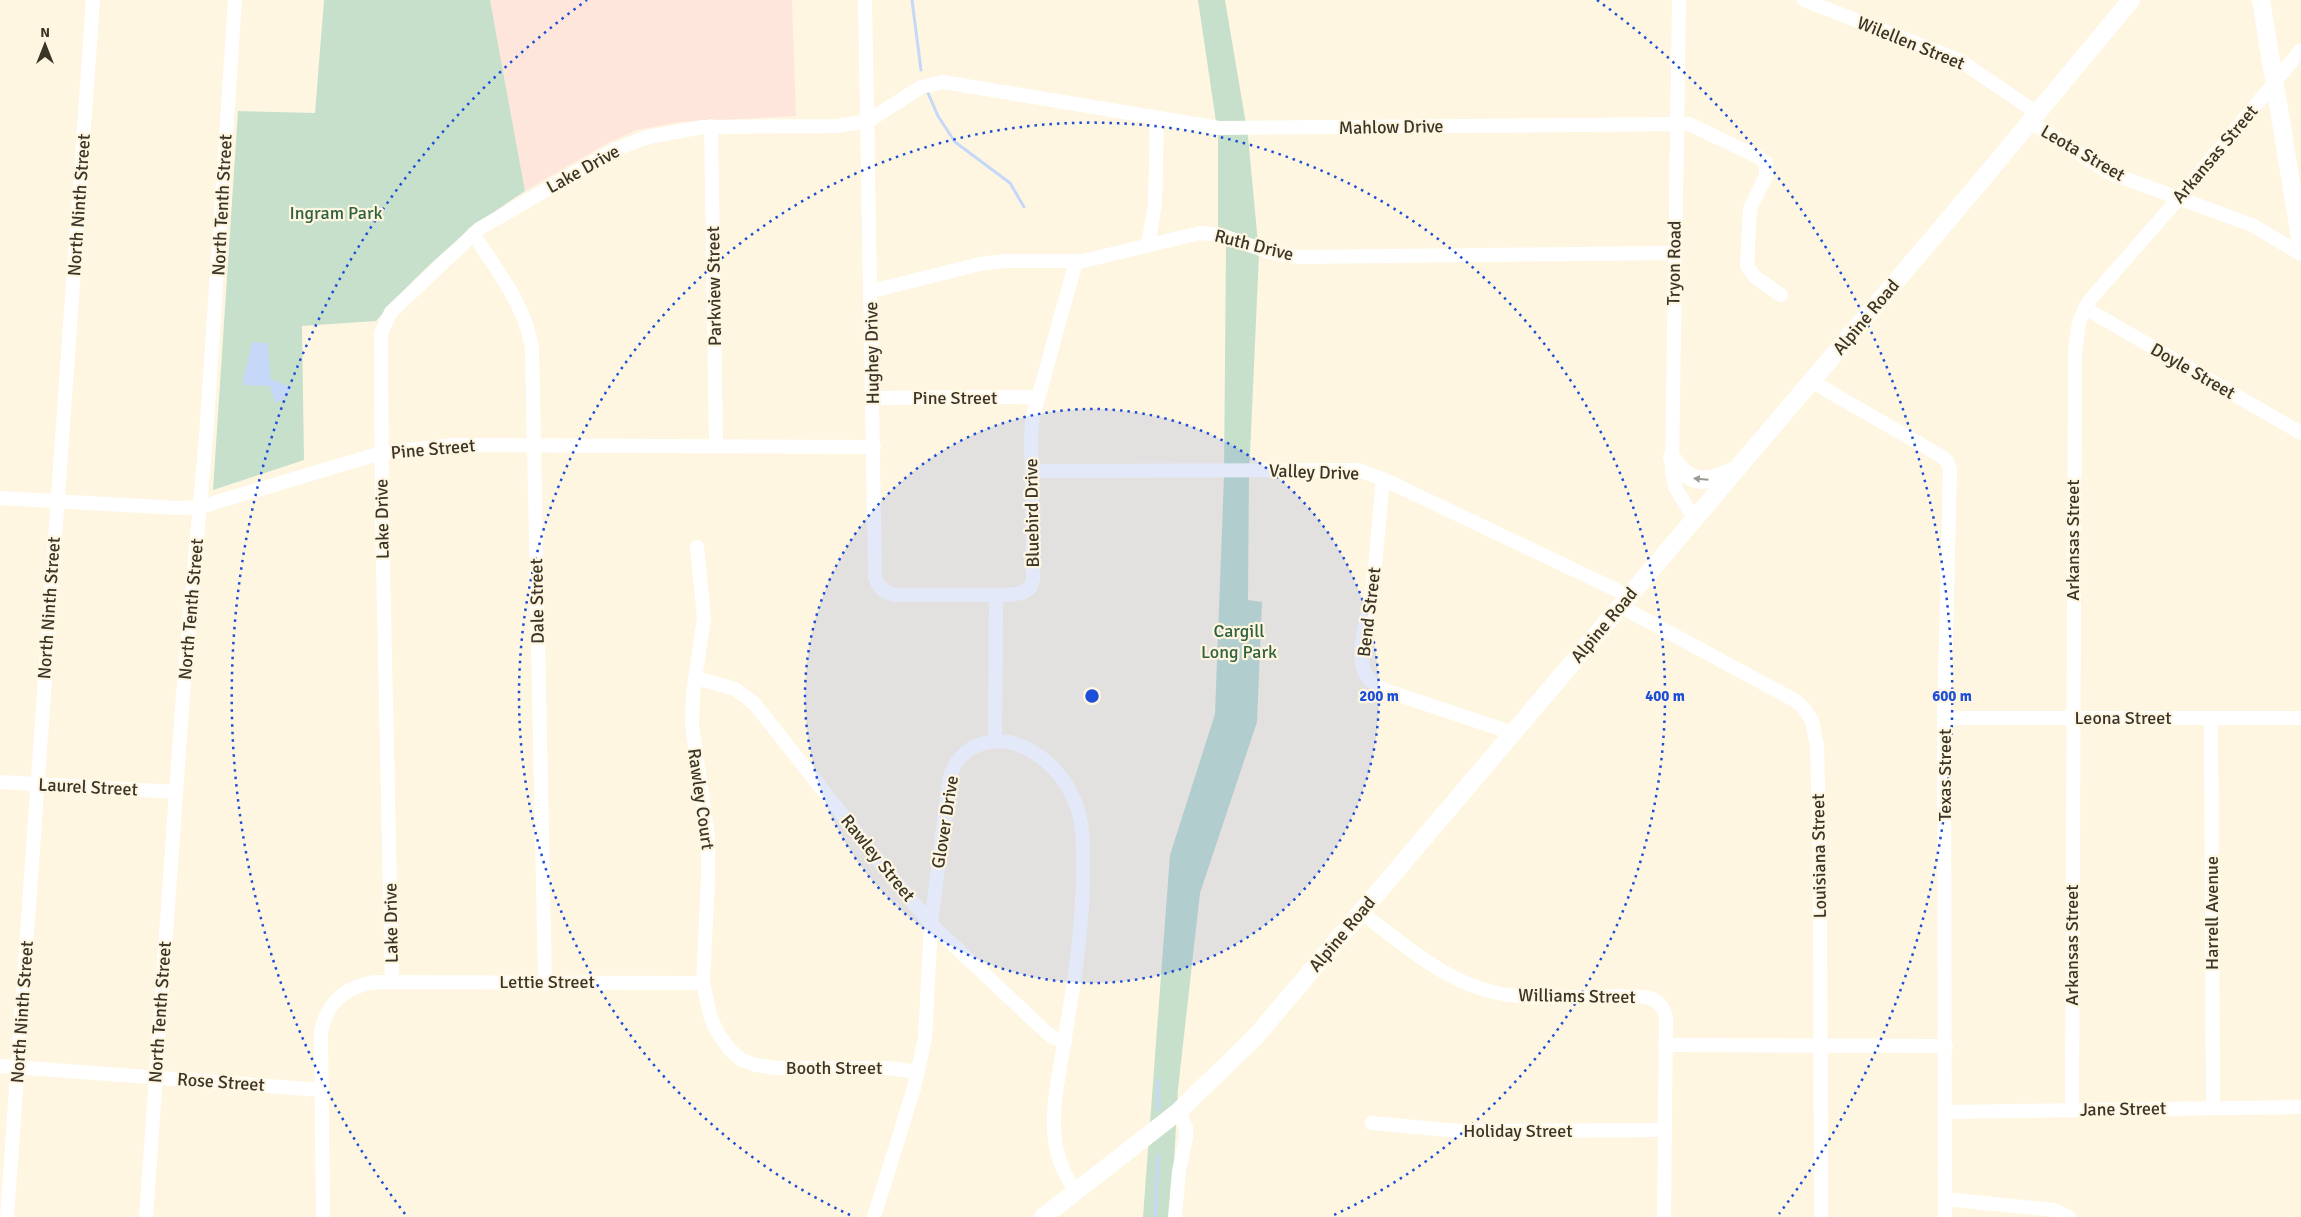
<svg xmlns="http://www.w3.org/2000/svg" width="2301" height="1217" viewBox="0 0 2301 1217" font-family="Signika,sans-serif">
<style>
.education{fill:#ffe6dc}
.green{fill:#c7e0cc}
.water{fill:#c5d8f8}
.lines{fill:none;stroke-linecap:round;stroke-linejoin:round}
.stream{stroke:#c5d8f8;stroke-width:3}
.minor{stroke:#fff;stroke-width:14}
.major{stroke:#fff;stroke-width:18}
.oneway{fill:#9d9a94}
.ring{fill:none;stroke:#1d4ed8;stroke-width:2.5;stroke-dasharray:2.5 5}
.labels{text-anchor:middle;stroke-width:4.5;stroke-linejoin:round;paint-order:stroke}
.street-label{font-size:18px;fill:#3b3528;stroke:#fef6e1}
.park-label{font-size:18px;fill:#2f613e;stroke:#fef6e1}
.centre{fill:#1d4ed8;stroke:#fef6e1;stroke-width:2.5}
.ring-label{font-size:15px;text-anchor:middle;font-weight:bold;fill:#1d4ed8;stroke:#fef6e1;stroke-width:4.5;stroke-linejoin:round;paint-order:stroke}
</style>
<rect width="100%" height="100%" fill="#fef6e1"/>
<!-- education -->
<polygon class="education" points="490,0 792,0 796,116 680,122 637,130 608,143 525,191"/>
<!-- green -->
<g class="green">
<path d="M324,0H490L525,191C465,230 423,267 376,321L302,326L304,460L213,490L238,111L315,113Z"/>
<polygon points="1198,0 1225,0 1248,136 1259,254 1249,477 1248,600 1262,602 1257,722 1200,893 1178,1089 1171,1217 1143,1217 1170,855 1215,714 1224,476 1226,246 1218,226 1218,135"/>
</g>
<!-- water -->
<path class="water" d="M252,342L267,343L271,379L291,387C289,396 284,400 275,403L270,386L244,385L243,382Z"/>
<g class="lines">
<!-- stream -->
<g class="stream">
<polyline points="912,0 921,70"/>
<polyline points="928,93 938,116 955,142 1010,183 1024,207"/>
<polyline points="1158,1080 1158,1110"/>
<polyline points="1155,1217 1158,1156"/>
</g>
<!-- minor -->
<g class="minor">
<path d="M865,0L875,576C878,588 886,594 898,595H1007L1022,593L1030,588L1033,579L1031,433L1033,416L1076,262"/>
<polyline points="1679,0 1672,470 1675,487 1694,519"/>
<polyline points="1804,0 1959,60 2037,113"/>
<polyline points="2030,122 2110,173 2252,225 2301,254"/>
<polyline points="711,126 716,445"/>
<path d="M473,234C497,270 525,305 532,348L545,982"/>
<polyline points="1148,245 1155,204 1157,118"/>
<polyline points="872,291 980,264 1004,261 1083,261 1200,233 1221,235 1269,252 1299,257 1674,253"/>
<polyline points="2085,308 2301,433"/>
<polyline points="1811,381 1941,456 1947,461 1950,469 1944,718 1945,1217"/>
<polyline points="873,398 1038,397"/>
<polyline points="1031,471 1358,470 1383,479 1629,596"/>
<path d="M1383,479C1379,517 1377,554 1372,591C1369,615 1357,644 1363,667C1366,680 1376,686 1387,691L1513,733"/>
<polyline points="0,498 178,508 200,507 381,453 455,445 874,447"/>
<polyline points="697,547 704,618 693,693 692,725 708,837 708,878 703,983 711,1019 719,1035 731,1051 742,1060 756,1065 776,1068 888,1068 918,1072"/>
<polyline points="1620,606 1796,701 1804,708 1812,721 1817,745 1820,859 1821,1217"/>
<polyline points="696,678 735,689 754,703 882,865 931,924 1046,1032 1054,1038 1065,1041"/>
<polyline points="1944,718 2301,718"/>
<polyline points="2211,718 2213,1107"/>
<polyline points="995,741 996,595"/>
<polyline points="0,782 176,792"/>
<path d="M1361,912C1409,949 1456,992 1519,996C1561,1000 1603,994 1645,997C1656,999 1665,1006 1666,1018L1664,1217"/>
<polyline points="392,982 382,518 381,333 391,312 479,229 614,150 648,137 703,127 837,126 868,121 921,87 943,82 1219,128 1689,124 1758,157 1766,163 1766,176 1750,209 1747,266 1755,277 1781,295"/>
<polyline points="1665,1045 1946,1046"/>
<polyline points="0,1066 322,1090"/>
<polyline points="2072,1110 2075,351 2079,322 2089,301 2180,197 2301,50"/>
<polyline points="1945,1112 2301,1107"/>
<polyline points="1372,1123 1458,1131 1664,1130"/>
<polyline points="1945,1199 2054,1210 2069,1217"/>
<polyline points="7,1217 93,0"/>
<polyline points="146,1217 183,694 206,437 235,0"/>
<path d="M323,1217L321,1032C326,1002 349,984 379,982L703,983"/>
<path d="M874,1217L914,1088L925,1038L931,924L949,780C959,741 1001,731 1033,752C1053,764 1069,784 1077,807C1083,825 1083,844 1083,863C1084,923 1074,983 1064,1043C1056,1096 1041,1145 1076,1191"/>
<polyline points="1175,1217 1179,1171 1186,1138 1186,1128 1179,1111"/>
</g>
<!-- major -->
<g class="major">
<polyline points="2261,0 2301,243"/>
<path d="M1672,458C1689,486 1707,483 1733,471"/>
<polyline points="1043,1217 1179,1111 1256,1036 1976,187 2131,0"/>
</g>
</g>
<!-- one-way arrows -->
<defs><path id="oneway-solid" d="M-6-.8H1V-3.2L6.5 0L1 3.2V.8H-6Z" transform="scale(1.25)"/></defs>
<use class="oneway" href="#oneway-solid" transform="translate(1701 479) rotate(-175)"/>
<!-- distance rings -->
<circle cx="1092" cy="696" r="287" fill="#1d4ed8" fill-opacity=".12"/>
<g class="ring">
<circle cx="1092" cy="696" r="287"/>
<path d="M850 1215A573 573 0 1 1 1334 1215"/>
<path d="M405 1214A860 860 0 0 1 587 0M1597 0A860 860 0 0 1 1779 1214"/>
</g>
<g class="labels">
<!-- street labels -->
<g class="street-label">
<text transform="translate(1911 43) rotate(22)" y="6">Wilellen Street</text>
<text transform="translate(1391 127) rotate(-1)" y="6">Mahlow Drive</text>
<text transform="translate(2083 153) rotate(30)" y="6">Leota Street</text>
<text transform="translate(2215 154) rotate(-50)" y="6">Arkansas Street</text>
<text transform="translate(583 169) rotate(-29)" y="6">Lake Drive</text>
<text transform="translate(79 205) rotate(-86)" y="6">North Ninth Street</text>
<text transform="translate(222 205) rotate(-87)" y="6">North Tenth Street</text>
<text transform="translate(1254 245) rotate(14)" y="6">Ruth Drive</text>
<text transform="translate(1674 263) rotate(-89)" y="6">Tryon Road</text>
<text transform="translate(714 286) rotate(-91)" y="6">Parkview Street</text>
<text transform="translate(1866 317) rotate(-50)" y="6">Alpine Road</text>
<text transform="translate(872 353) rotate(-91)" y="6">Hughey Drive</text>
<text transform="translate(2193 371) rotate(30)" y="6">Doyle Street</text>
<text x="955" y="404">Pine Street</text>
<text transform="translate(433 449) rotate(-5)" y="6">Pine Street</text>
<text transform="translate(1314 472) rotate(2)" y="6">Valley Drive</text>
<text transform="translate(1032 513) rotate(-91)" y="6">Bluebird Drive</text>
<text transform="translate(382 519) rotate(-91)" y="6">Lake Drive</text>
<text transform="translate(2073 540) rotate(-90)" y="6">Arkansas Street</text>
<text transform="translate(537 601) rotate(-91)" y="6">Dale Street</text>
<text transform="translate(49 608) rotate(-86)" y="6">North Ninth Street</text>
<text transform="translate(191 609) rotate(-85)" y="6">North Tenth Street</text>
<text transform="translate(1369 612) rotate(-83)" y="6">Bend Street</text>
<text transform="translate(1604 625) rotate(-50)" y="6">Alpine Road</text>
<text x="2123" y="724">Leona Street</text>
<text transform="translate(1945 775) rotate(-90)" y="6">Texas Street</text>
<text transform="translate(88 787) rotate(3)" y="6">Laurel Street</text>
<text transform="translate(701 799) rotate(82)" y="6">Rawley Court</text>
<text transform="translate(945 822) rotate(-81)" y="6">Glover Drive</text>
<text transform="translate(1819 856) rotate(-91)" y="6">Louisiana Street</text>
<text transform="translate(878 858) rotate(51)" y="6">Rawley Street</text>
<text transform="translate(2212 913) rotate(-90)" y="6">Harrell Avenue</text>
<text transform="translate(391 923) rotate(-91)" y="6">Lake Drive</text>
<text transform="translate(1342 934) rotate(-50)" y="6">Alpine Road</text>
<text transform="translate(2072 945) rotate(-90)" y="6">Arkansas Street</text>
<text x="547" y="988">Lettie Street</text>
<text transform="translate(1577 996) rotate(1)" y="6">Williams Street</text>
<text transform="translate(22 1012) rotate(-86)" y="6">North Ninth Street</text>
<text transform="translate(160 1012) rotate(-86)" y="6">North Tenth Street</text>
<text x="834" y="1074">Booth Street</text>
<text transform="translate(221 1082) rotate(4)" y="6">Rose Street</text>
<text transform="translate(2123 1109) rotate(-1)" y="6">Jane Street</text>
<text x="1518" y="1137">Holiday Street</text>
</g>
<!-- park labels -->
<g class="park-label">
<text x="336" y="219">Ingram Park</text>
<text x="1239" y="637">Cargill<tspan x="1239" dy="21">Long Park</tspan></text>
</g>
</g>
<circle cx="1092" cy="696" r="8" class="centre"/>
<g class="ring-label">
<text x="1379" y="701">200 m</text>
<text x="1665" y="701">400 m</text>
<text x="1952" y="701">600 m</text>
</g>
<!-- north arrow -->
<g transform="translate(45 45)" stroke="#fef6e1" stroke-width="4" paint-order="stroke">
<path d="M0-4L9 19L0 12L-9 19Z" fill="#3b3528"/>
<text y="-8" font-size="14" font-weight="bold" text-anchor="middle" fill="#3b3528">N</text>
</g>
</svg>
